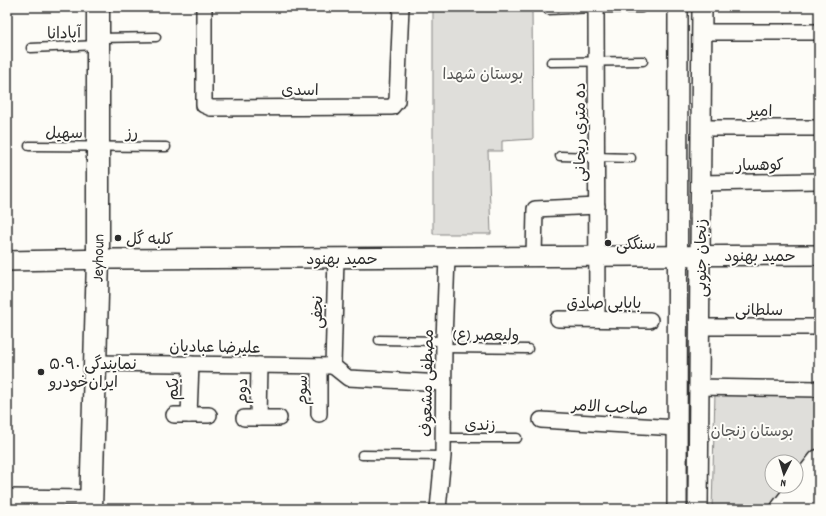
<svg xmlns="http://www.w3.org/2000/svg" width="826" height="516" viewBox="0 0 826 516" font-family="Dekko,'Playpen Sans Arabic',sans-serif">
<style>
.park{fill:#dfdeda;stroke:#858482}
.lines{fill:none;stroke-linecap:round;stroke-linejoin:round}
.service-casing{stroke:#2b2b2b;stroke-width:11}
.minor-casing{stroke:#2b2b2b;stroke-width:18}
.tertiary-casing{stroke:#2b2b2b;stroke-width:22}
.secondary-casing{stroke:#2b2b2b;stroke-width:25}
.primary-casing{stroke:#2b2b2b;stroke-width:25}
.trunk-casing{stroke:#2b2b2b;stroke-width:25}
.service{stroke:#fdfcf7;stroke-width:8}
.minor{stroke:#fdfcf7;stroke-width:15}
.tertiary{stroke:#fdfcf7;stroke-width:19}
.secondary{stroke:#fdfcf7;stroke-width:22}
.primary{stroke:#fdfcf7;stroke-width:22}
.trunk{stroke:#fdfcf7;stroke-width:22}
.poi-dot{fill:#2b2b2b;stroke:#fdfcf7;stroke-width:1.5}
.labels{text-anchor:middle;stroke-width:4;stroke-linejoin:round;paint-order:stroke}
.street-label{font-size:16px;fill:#2b2b2b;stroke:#fdfcf7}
.park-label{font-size:16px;fill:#585857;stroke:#fdfcf7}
.poi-label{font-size:16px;fill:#2b2b2b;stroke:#fdfcf7;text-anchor:start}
</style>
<rect width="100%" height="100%" fill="#fdfcf7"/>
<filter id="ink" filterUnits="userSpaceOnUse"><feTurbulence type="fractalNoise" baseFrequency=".025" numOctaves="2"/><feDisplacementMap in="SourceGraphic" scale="8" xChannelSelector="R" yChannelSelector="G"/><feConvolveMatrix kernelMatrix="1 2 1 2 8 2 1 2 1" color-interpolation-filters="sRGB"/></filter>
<g filter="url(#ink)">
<!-- park -->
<g class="park">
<polygon points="433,7 532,7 533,139 502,141 502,151 488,151 491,234 433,234"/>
<polygon points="715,392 819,392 819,451 796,479 796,462 772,462 772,486 790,486 774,509 712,509"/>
</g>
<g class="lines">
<!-- service casing -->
<g class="service-casing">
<g id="service">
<polyline points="548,10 596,8 641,8"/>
<polyline points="99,38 156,37"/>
<polyline points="31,48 98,45"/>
<polyline points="551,62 643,61"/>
<polyline points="29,146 166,147"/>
<polyline points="560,156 631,158"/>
<polyline points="379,340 444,341"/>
<polyline points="444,348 528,349"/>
<polyline points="443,438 517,438"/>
<polyline points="362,455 443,456"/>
</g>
</g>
<!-- minor casing -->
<g class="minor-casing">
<g id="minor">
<polyline points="204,7 204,105 211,108 392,107 397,101 401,7"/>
<polyline points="596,7 597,319"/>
<polyline points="702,32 819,32"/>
<polyline points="702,128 819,128"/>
<polyline points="701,183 819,181"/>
<polyline points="534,257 535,209 597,206"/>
<polyline points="558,319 650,320"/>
<polyline points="700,327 819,327"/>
<polyline points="95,363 333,366"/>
<polyline points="319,366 319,414"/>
<polyline points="333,366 348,378 444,383"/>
<polyline points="333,366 336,258"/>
<polyline points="699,387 819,389"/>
<polyline points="174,415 209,415"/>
<polyline points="189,415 191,364"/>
<polyline points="244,418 279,418"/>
<polyline points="258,418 259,365"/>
<polyline points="541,420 677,428"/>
<polyline points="7,497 91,498"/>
<polyline points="438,509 443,456 444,341 447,257"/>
</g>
</g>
<!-- tertiary casing -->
<g class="tertiary-casing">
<g id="tertiary">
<polyline points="7,261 112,259 819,255"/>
<polyline points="677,509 678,7"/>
<polyline points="698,509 702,7"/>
</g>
</g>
<!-- secondary casing -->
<g class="secondary-casing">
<polyline id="secondary" points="91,509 98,259 98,7"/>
</g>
<!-- primary casing -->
<g class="primary-casing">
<polyline id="primary" points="803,509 819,491"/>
</g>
<!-- trunk casing -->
<g class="trunk-casing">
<polyline id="trunk" points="782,509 819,461"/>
</g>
<!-- service -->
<use href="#service" class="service"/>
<!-- minor -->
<use href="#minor" class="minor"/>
<!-- tertiary -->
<use href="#tertiary" class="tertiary"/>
<!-- secondary -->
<use href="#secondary" class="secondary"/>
<!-- primary -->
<use href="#primary" class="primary"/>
<!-- trunk -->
<use href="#trunk" class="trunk"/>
</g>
</g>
<!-- markers -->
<g class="poi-dot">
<circle cx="118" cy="238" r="4"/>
<circle cx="608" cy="243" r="4"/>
<circle cx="41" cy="372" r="4"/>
</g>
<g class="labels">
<!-- street labels -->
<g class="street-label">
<text transform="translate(64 32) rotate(-2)" y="6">آپادانا</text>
<text x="300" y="95">اسدی</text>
<text x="760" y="116">امیر</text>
<text x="64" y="138">سهیل</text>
<text transform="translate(132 132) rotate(1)" y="6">رز</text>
<text transform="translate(579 132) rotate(-90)" y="6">ده متری ریحانی</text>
<text transform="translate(760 164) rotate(-1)" y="6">کوهسار</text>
<text x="760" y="261">حمید بهنود</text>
<text transform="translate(97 258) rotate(-89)" y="6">Jeyhoun</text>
<text x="342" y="264">حمید بهنود</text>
<text transform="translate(700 258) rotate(-90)" y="6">زنجان جنوبی</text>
<text x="604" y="308">بابایی صادق</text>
<text x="759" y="315">سلطانی</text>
<text transform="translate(316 312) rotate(-89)" y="6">نجفی</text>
<text transform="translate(486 334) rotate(1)" y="6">ولیعصر (ع)</text>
<text transform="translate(215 346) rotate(1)" y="6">علیرضا عبادیان</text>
<text transform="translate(426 383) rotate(-89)" y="6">مصطفی مشعوف</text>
<text transform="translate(172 389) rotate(-88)" y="6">یکم</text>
<text transform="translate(301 390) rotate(-90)" y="6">سوم</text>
<text transform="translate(241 391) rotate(-89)" y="6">دوم</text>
<text transform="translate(610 406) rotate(3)" y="6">صاحب الامر</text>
<text x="480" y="430">زندی</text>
</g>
<!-- park labels -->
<g class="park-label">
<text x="483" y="79">بوستان شهدا</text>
<text x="752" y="436">بوستان زنجان</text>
</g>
<!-- poi labels -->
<g class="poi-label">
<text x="126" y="244">کلبه گل</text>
<text x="616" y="249">سنگکی</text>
<text x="49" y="369">نمایندگی ۵۰۹۰<tspan x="49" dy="18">ایران‌خودرو</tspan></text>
</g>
</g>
<!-- margin -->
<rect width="826" height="516" fill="none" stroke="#fdfcf7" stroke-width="24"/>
<rect x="12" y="12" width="802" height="492" fill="none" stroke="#2b2b2b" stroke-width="1.5" filter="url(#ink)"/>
<!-- north arrow -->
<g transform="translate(784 474) rotate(185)"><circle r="19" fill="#fdfcf7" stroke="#a9a8a5"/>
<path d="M0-3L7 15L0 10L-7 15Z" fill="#2b2b2b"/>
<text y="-6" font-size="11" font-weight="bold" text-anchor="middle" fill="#2b2b2b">N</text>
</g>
</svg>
